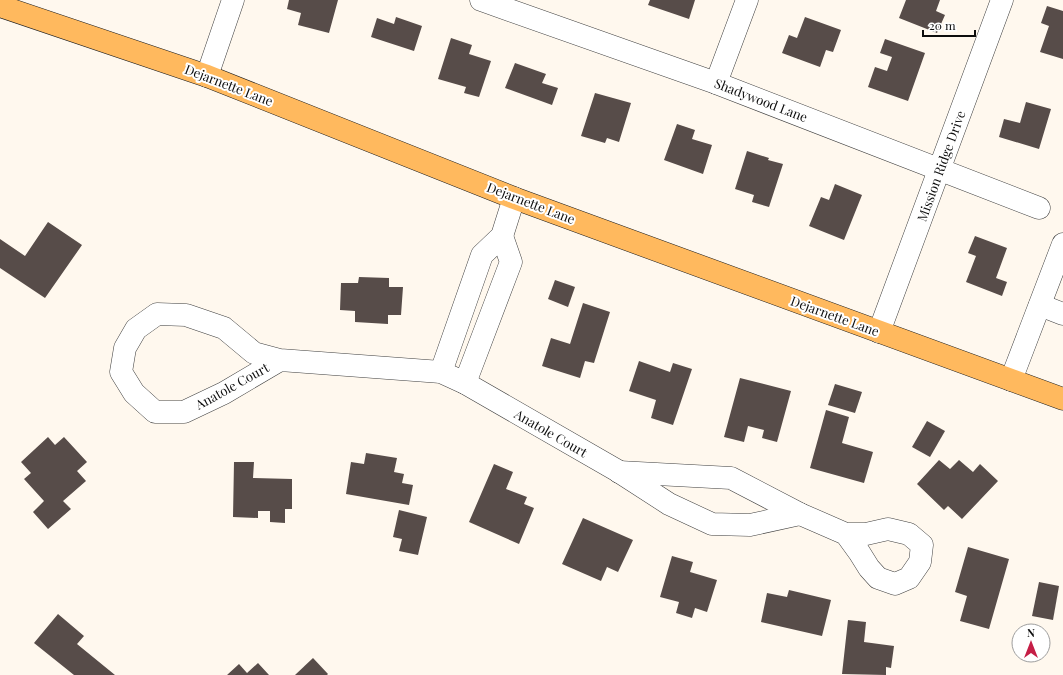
<svg xmlns="http://www.w3.org/2000/svg" width="1063" height="675" viewBox="0 0 1063 675" font-family="'Playfair Display',serif">
<style>
.building{fill:#574c49}
.lines{fill:none;stroke-linecap:round;stroke-linejoin:round}
.minor-casing{stroke:#404040;stroke-width:23}
.major-casing{stroke:#1e1e1e;stroke-width:23}
.minor{stroke:#fff;stroke-width:22}
.major{stroke:#ffb95e;stroke-width:22}
.labels{text-anchor:middle;stroke-width:4;stroke-linejoin:round;paint-order:stroke}
.street-label{font-size:13px;fill:#0d0d0d;stroke:#fff}
</style>
<rect width="100%" height="100%" fill="#fff8ee"/>
<!-- building -->
<g class="building">
<polygon points="289,0 338,0 329,33 298,25 301,13 287,9"/>
<polygon points="650,0 695,0 689,19 648,5"/>
<polygon points="906,0 940,0 936,11 945,15 937,33 899,18"/>
<polygon points="1047,6 1063,11 1063,59 1040,52 1049,26 1041,23"/>
<polygon points="396,17 422,26 414,51 371,37 377,18 394,24"/>
<polygon points="805,17 841,30 833,52 826,50 820,67 782,53 789,35 797,38"/>
<polygon points="451,38 472,45 469,54 491,61 479,97 464,93 466,87 438,79"/>
<polygon points="885,39 925,53 908,101 868,87 875,67 887,71 892,57 880,53"/>
<polygon points="515,63 546,74 542,83 558,88 552,105 505,88"/>
<polygon points="595,93 631,103 619,142 607,138 605,143 581,136"/>
<polygon points="1026,102 1051,109 1039,149 999,137 1004,119 1020,123"/>
<polygon points="677,124 695,130 692,139 712,145 703,174 664,160"/>
<polygon points="747,151 769,158 768,160 783,164 769,207 752,202 754,195 735,189"/>
<polygon points="835,184 862,195 844,240 809,226 821,197 829,200"/>
<polygon points="48,222 82,245 45,298 0,268 0,239 25,256"/>
<polygon points="975,236 1007,248 996,278 1007,282 1002,296 966,282 976,256 968,253"/>
<polygon points="359,277 389,278 389,287 403,287 401,315 388,315 388,324 355,322 355,311 340,310 341,283 358,283"/>
<polygon points="555,280 575,287 568,307 548,299"/>
<polygon points="583,303 610,312 594,363 585,361 580,378 542,366 551,338 570,344"/>
<polygon points="639,361 670,372 673,363 692,369 673,425 651,418 656,400 629,391"/>
<polygon points="740,378 791,391 777,442 762,438 764,430 748,426 744,442 724,437"/>
<polygon points="835,384 862,392 855,413 828,405"/>
<polygon points="826,410 849,417 842,443 873,452 864,483 810,468"/>
<polygon points="927,421 945,431 930,457 912,447"/>
<polygon points="48,437 55,445 64,437 87,462 77,471 86,481 63,501 71,509 48,529 33,512 44,501 24,479 31,473 21,462"/>
<polygon points="366,453 397,458 394,472 404,474 402,483 413,485 409,505 346,494 351,462 364,464"/>
<polygon points="939,460 950,469 959,460 973,472 980,464 998,481 962,519 948,506 944,510 917,484"/>
<polygon points="234,462 254,462 253,478 292,479 292,509 285,509 285,523 270,522 270,511 258,511 258,518 233,517"/>
<polygon points="494,464 513,472 506,489 527,497 524,504 534,508 519,544 469,522"/>
<polygon points="399,510 427,517 418,555 399,551 402,539 393,537"/>
<polygon points="583,518 633,540 618,572 607,567 601,581 562,564"/>
<polygon points="968,547 1009,559 989,629 960,621 967,596 955,592"/>
<polygon points="672,556 693,562 690,572 717,580 707,612 695,608 692,618 676,613 679,602 660,597"/>
<polygon points="1039,582 1059,586 1053,620 1032,616"/>
<polygon points="789,590 831,600 822,636 761,622 767,593 787,597"/>
<polygon points="58,614 84,636 77,644 115,675 74,675 34,643"/>
<polygon points="848,620 866,622 864,642 894,646 891,668 886,667 886,675 842,674"/>
<polygon points="313,658 328,674 327,675 295,675"/>
<polygon points="258,663 269,675 227,675 239,664 247,673"/>
</g>
<g class="lines">
<!-- minor casing -->
<g class="minor-casing">
<g id="minor">
<polyline points="481,0 716,83 1039,208"/>
<polyline points="207,76 233,0"/>
<polyline points="716,83 747,0"/>
<polyline points="1040,305 1063,314"/>
<polyline points="879,332 1002,0"/>
<polyline points="280,360 224,393 184,412 155,412 134,393 121,372 125,348 136,329 157,314 186,315 224,328 254,353 280,360 441,372 465,383 618,471 669,504 712,524 750,525 800,514"/>
<polyline points="441,372 482,255 502,236 514,198"/>
<polyline points="1011,380 1063,244"/>
<polyline points="465,383 511,262 502,236"/>
<polyline points="619,472 731,478 800,514 846,534 866,534 888,529 909,534 922,545 920,562 909,578 895,584 878,578 869,568 859,552 846,534"/>
</g>
</g>
<!-- major casing -->
<g class="major-casing">
<polyline id="major" points="0,6 207,76 514,198 1063,399"/>
</g>
<!-- minor -->
<use href="#minor" class="minor"/>
<!-- major -->
<use href="#major" class="major"/>
</g>
<g class="labels">
<!-- street labels -->
<g class="street-label">
<text transform="translate(229 85) rotate(21)" y="5">Dejarnette Lane</text>
<text transform="translate(761 100) rotate(21)" y="5">Shadywood Lane</text>
<text transform="translate(941 166) rotate(-70)" y="5">Mission Ridge Drive</text>
<text transform="translate(531 203) rotate(21)" y="5">Dejarnette Lane</text>
<text transform="translate(835 316) rotate(20)" y="5">Dejarnette Lane</text>
<text transform="translate(232 386) rotate(-29)" y="5">Anatole Court</text>
<text transform="translate(551 433) rotate(30)" y="5">Anatole Court</text>
</g>
</g>
<!-- north arrow -->
<g transform="translate(1031 643)"><circle r="19" fill="#ffffff" stroke="#9e9e9e"/>
<path d="M0-3L7 15L0 10L-7 15Z" fill="#c51e46"/>
<text y="-6" font-size="11" font-weight="bold" text-anchor="middle" fill="#0d0d0d">N</text>
</g>
<!-- scale -->
<path d="M923 30v6h52v-6" fill="none" stroke="#0d0d0d" stroke-width="2"/>
<text x="929" y="30" font-size="12" fill="#0d0d0d" stroke="#ffffff" stroke-width="3" paint-order="stroke">20 m</text>
</svg>
